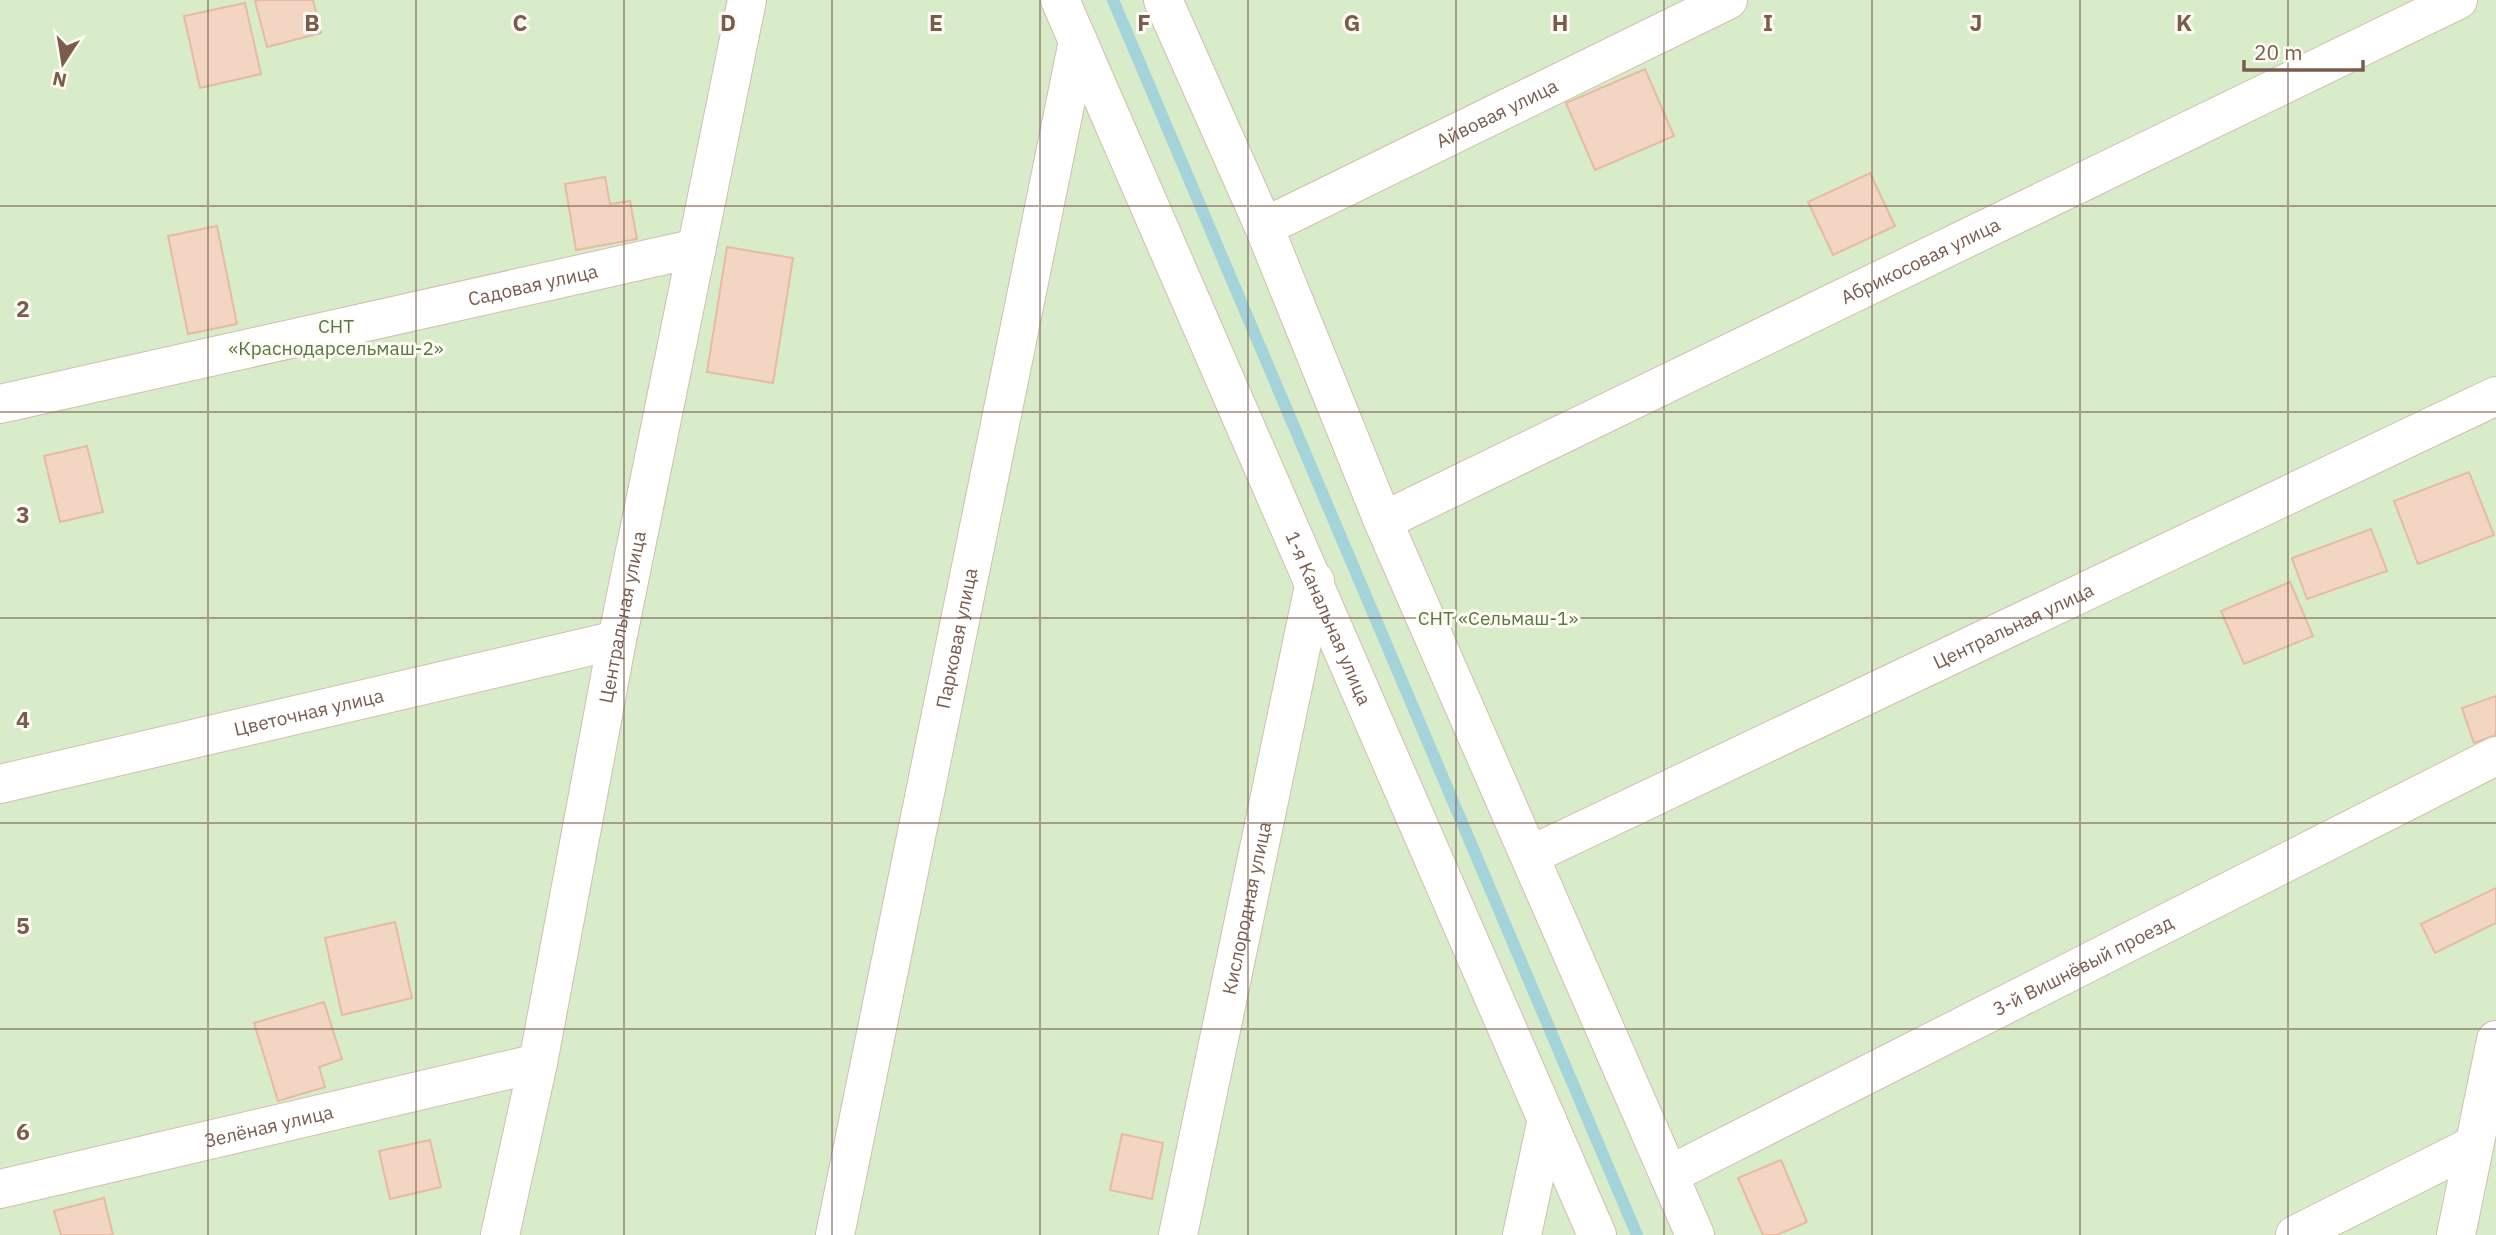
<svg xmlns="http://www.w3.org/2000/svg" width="2496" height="1235" viewBox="0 0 2496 1235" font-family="'IBM Plex Sans',sans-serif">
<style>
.green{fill:#d8ecc9}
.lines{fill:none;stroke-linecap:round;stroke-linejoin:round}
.stream{stroke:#a5d3da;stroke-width:12}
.building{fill:#f3d5c3;stroke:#e6bba3;stroke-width:2}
.minor-casing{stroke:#d1beb0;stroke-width:40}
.minor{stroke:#fff;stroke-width:38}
.grid{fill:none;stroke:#7a5c4d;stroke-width:2;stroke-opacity:0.55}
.labels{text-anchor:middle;stroke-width:6;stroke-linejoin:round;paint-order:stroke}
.street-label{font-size:19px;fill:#7a5c4d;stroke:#fffaf3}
.park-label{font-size:19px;fill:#537a41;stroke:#fffaf3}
.grid-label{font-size:23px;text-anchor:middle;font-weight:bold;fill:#7a5c4d;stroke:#fffaf3;stroke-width:6;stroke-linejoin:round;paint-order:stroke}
</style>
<rect width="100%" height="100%" fill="#fdf6ec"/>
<!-- green -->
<rect class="green" x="0" y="0" width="2496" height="1235"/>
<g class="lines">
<!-- stream -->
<polyline class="stream" points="1113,0 1637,1235"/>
</g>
<!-- building -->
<g class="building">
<polygon points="260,0 313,0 321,33 267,47 255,1"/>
<polygon points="245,3 261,74 200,88 184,16"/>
<polygon points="1645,69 1674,136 1595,170 1566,103"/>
<polygon points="1870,173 1895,226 1833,255 1808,202"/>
<polygon points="605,177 610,204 630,201 637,239 576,250 565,184"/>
<polygon points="217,226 237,324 188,334 168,236"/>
<polygon points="727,247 793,258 773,383 707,372"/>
<polygon points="87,446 103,512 60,522 44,456"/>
<polygon points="2469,472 2494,535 2418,564 2394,501"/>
<polygon points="2371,529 2387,571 2307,599 2292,558"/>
<polygon points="2290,582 2313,636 2244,664 2221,611"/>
<polygon points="2496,696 2496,735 2474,743 2462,708"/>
<polygon points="2496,888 2496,923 2435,953 2421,924"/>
<polygon points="395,922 412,998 342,1015 325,938"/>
<polygon points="324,1002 342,1059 319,1067 325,1087 278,1101 254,1023"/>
<polygon points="1122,1134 1163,1143 1152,1199 1110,1190"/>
<polygon points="430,1140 441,1187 390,1199 379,1151"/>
<polygon points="1781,1160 1807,1222 1777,1235 1763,1235 1738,1178"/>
<polygon points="104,1198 113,1235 61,1235 54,1211"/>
</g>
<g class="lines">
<!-- minor casing -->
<g class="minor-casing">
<g id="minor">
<path id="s1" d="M1060,0L1597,1235"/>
<polyline points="1163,0 1264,227 1383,521 1695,1235"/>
<path id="s2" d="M1264,227L1728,0"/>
<path id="s3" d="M0,404L697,248"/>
<path id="s4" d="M1383,521L2458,0"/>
<path id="s5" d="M0,784L617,640"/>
<path id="s6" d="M1531,855L2496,396"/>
<path id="s7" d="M1669,1175L2496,756"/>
<path id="s8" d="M0,1189L538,1063"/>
<path id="s9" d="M500,1235L538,1063L617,640L747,0"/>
<path id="s10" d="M835,1235L1078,41"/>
<path id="s11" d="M1178,1235L1315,581"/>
<polyline points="1522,1235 1547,1119"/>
<polyline points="2295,1235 2474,1145"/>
<polyline points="2456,1235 2496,1040"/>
</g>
</g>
<!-- minor -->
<use href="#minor" class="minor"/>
</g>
<!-- grid -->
<path class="grid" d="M208,0V1235M416,0V1235M624,0V1235M832,0V1235M1040,0V1235M1248,0V1235M1456,0V1235M1664,0V1235M1872,0V1235M2080,0V1235M2288,0V1235M0,206H2496M0,412H2496M0,618H2496M0,823H2496M0,1029H2496"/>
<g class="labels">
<!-- street labels -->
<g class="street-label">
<text dy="7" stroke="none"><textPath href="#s2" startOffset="259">Айвовая улица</textPath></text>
<text dy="7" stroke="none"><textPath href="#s4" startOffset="597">Абрикосовая улица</textPath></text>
<text dy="7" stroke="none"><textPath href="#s3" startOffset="546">Садовая улица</textPath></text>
<text dy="7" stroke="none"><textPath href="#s9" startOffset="630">Центральная улица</textPath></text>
<text dy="7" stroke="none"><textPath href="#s1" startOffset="674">1-я Канальная улица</textPath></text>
<text dy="7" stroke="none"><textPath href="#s6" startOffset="534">Центральная улица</textPath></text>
<text dy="7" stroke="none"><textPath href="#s10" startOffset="609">Парковая улица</textPath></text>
<text dy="7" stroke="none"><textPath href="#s5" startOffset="317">Цветочная улица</textPath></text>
<text dy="7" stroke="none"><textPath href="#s11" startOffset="334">Кислородная улица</textPath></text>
<text dy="7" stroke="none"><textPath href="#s7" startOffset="464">3-й Вишнёвый проезд</textPath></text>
<text dy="7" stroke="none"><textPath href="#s8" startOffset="276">Зелёная улица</textPath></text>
</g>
<!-- park labels -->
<g class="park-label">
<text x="336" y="333">СНТ<tspan x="336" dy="22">«Краснодарсельмаш-2»</tspan></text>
<text x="1498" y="625">СНТ «Сельмаш-1»</text>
</g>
</g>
<g class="grid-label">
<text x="312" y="31">B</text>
<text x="520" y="31">C</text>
<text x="728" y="31">D</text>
<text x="936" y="31">E</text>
<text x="1144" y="31">F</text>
<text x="1352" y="31">G</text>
<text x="1560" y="31">H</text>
<text x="1768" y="31">I</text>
<text x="1976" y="31">J</text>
<text x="2184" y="31">K</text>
<text x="23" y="317">2</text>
<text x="23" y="523">3</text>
<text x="23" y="728">4</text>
<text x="23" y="934">5</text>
<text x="23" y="1140">6</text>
</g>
<!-- north arrow -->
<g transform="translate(63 63) rotate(192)" stroke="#fffaf3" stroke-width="5" paint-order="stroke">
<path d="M0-5L12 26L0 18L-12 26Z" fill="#7a5c4d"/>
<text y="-10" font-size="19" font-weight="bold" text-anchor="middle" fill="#7a5c4d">N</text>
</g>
<!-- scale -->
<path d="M2244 60v10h119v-10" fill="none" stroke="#7a5c4d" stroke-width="3.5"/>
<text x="2254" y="60" font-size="21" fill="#7a5c4d" stroke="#fffaf3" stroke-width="5" paint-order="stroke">20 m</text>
</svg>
